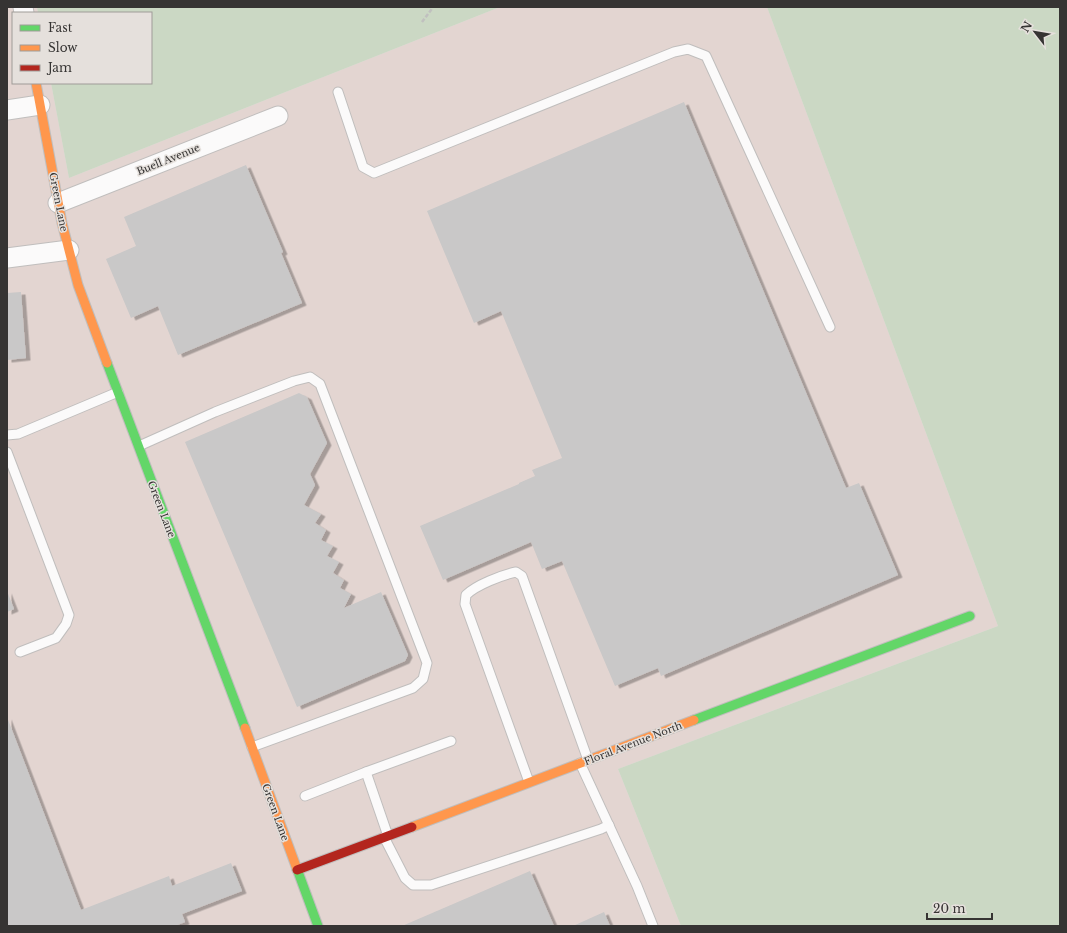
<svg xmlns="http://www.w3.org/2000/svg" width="1067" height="933" viewBox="0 0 1067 933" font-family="'Libre Baskerville',serif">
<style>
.industrial{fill:#e3d5d1}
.green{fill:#cbd8c4}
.building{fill:#c9c8c8;filter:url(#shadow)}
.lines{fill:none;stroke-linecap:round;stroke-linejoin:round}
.lane-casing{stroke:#c0bebd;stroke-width:11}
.street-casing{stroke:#c0bebd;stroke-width:21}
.fast-casing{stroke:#c0bebd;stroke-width:11}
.slow-casing{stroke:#c0bebd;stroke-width:11}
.jam-casing{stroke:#c0bebd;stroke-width:11}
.path{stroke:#c0c0bf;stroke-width:2.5;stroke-dasharray:4 2;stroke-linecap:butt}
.lane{stroke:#fbfafa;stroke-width:9}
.street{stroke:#fbfafa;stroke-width:19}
.fast{stroke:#63d668;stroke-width:9}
.slow{stroke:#ff974d;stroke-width:9}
.jam{stroke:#b3261e;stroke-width:9}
.labels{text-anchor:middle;stroke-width:3;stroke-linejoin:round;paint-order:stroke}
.street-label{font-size:10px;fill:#363433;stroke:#e5e0dc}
</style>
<defs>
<filter id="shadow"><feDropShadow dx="4.5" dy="2.5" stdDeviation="0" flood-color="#0004"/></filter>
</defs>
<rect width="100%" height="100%" fill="#e3e0de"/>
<!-- industrial -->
<polygon class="industrial" points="7,7 37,7 38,13 13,13 13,83 51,83 69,178 500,7 767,7 998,626 618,769 681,926 7,926"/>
<!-- green -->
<g class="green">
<polygon points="37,7 500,7 69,178 51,83 151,83 151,13 38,13"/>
<polygon points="767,7 1060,7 1060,926 681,926 618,769 998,626"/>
</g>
<!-- building -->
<g class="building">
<polygon points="684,102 846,488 859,483 898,575 661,676 658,668 615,686 562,561 542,569 531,542 443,580 420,526 519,484 519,483 535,476 532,470 562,458 501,311 474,323 427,211"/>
<polygon points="246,165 283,252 281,253 302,303 178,355 158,306 131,318 106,259 136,246 124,217"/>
<polygon points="21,292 26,358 7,360 7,293"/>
<polygon points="299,393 307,397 327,443 310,474 315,485 304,505 321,514 315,523 326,530 321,540 333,546 327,556 339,562 333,573 344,580 340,588 351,594 344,608 381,592 408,655 405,661 297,707 185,442"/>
<polygon points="7,591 14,609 7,612"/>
<polygon points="7,717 81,910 169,876 172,886 231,863 242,891 182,914 185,922 175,926 7,926"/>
<polygon points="530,871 554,926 402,926"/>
<polygon points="604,912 610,926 573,926"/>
</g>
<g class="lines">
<!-- lane casing -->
<g class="lane-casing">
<g id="lane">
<polyline points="338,92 363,167 374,173 674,52 688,49 706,56 830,327"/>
<polyline points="7,435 18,434 118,392"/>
<polyline points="139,446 215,412 294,381 310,377 320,384 427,663 423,679 413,688 252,747"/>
<polyline points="7,452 69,615 66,624 56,638 20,652"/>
<polyline points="580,763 637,886 653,926"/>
<path d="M529,782L465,604L466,595C476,585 502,575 516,572L522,576L588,760"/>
<polyline points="305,796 366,772"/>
<polyline points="388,836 366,772 451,741"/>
<polyline points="384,837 405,878 413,885 431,885 601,829 609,825"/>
</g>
</g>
<!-- street casing -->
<g class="street-casing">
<g id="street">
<polyline points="23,7 24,13"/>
<polyline points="7,110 40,105"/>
<polyline points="58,203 278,116"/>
<polyline points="7,258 69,250"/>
</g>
</g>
<!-- fast casing -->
<g class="fast-casing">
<g id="fast">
<polyline points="107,363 245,728"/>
<polyline points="694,720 970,616"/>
<polyline points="297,869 318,926"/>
</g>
</g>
<!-- slow casing -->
<g class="slow-casing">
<g id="slow">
<polyline points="36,83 62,223 78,285 107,363"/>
<polyline points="245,728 297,869"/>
<polyline points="412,827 694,720"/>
</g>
</g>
<!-- jam casing -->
<g class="jam-casing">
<polyline id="jam" points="297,870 412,827"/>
</g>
<!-- path -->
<polyline class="path" points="422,22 431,10 432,7"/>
<!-- lane -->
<use href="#lane" class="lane"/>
<!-- street -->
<use href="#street" class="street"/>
<!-- fast -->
<use href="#fast" class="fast"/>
<!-- slow -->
<use href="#slow" class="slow"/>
<!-- jam -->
<use href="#jam" class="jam"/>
</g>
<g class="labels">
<!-- street labels -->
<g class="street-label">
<text transform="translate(168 159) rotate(-22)" y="4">Buell Avenue</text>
<text transform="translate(59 202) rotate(79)" y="4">Green Lane</text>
<text transform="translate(162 509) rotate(69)" y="4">Green Lane</text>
<text transform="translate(633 743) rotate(-21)" y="4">Floral Avenue North</text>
<text transform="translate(276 812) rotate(70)" y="4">Green Lane</text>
</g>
</g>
<!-- border -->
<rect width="1067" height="933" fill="none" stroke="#363433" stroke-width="16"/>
<!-- legend -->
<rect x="12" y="12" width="140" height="72" fill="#e5e0dc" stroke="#9f9b98"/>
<rect x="20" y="25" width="20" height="6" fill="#63d668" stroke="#9f9b98"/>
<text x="48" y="32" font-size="12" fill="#363433">Fast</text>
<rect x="20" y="45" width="20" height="6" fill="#ff974d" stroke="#9f9b98"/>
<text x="48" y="52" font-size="12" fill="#363433">Slow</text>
<rect x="20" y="65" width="20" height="6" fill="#b3261e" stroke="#9f9b98"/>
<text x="48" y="72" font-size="12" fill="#363433">Jam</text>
<!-- north arrow -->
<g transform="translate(1035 32) rotate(301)" stroke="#e5e0dc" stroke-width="3" paint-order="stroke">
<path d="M0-3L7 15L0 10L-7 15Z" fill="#363433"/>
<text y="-6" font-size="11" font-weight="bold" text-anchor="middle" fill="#363433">N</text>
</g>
<!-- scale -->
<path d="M927 913v6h65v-6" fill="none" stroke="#363433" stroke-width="2"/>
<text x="933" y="913" font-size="12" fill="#363433" stroke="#e5e0dc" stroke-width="3" paint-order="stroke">20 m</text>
</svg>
